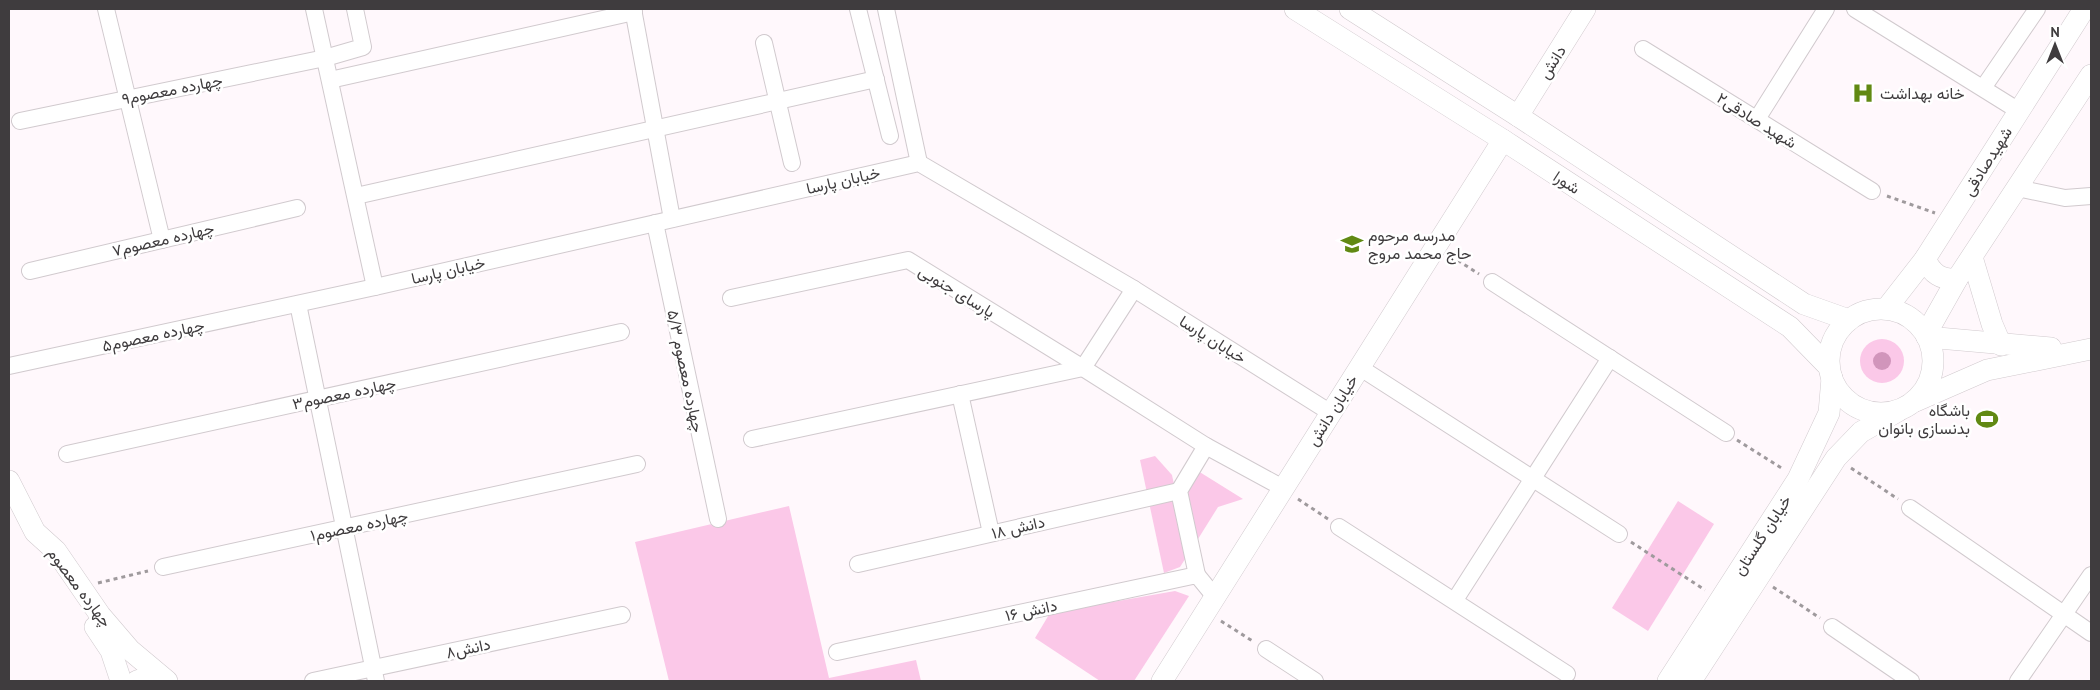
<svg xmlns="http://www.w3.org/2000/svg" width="2100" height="690" viewBox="0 0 2100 690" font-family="'PT Sans',Vazirmatn,sans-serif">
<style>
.green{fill:#fbc8e8}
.water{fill:#d195bb}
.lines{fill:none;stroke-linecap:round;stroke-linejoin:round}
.minor-casing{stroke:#d1cace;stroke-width:18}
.tertiary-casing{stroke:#d1cace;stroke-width:22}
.path{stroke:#9f9a9d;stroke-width:3;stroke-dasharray:4 4;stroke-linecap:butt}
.minor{stroke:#fff;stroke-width:16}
.tertiary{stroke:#fff;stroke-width:21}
.labels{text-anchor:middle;stroke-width:5;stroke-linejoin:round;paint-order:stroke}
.street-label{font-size:16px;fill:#3f3c3e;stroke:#fff}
.poi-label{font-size:16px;fill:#3f3c3e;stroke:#fff;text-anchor:start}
</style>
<rect width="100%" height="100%" fill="#fff8fc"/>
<!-- green -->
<g class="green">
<circle cx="1882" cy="361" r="22"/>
<polygon points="1155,456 1172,475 1189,553 1180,567 1164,573 1140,460"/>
<polygon points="1198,471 1243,499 1218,507 1198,539 1186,492"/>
<polygon points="1678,501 1714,524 1648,631 1612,608"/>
<polygon points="789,506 829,678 916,660 921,681 669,681 635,542"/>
<polygon points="1175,591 1189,596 1134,681 1100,681 1035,638 1050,613"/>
</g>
<!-- water -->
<circle class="water" cx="1882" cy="361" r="9"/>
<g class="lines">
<!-- minor casing -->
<g class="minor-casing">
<g id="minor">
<polyline points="106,9 162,240"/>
<polyline points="314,9 375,287"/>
<polyline points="633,9 672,219"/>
<polyline points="858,9 890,136"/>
<polyline points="886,9 919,163"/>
<polyline points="1855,9 2019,111"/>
<polyline points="764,43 792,163"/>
<polyline points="1643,49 1872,191"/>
<polyline points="330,80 634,12"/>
<polyline points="1983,88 2037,9"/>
<polyline points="1757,119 1826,9"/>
<polyline points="20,121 325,58 363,47 355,9"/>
<polyline points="2017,188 2065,198 2091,196"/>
<polyline points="356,196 876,79"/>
<polyline points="655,223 718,519"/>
<polyline points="30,271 297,208"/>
<polyline points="1492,282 1726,433"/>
<polyline points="731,298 908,260 1083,368 1206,446 1283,488"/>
<polyline points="298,304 376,681"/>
<polyline points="9,366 375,287 919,163 1134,289 1331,413"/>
<polyline points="1359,367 1619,534"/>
<polyline points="960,394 991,533"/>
<polyline points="752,439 1083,368 1134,289"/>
<polyline points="67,454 621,332"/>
<polyline points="1910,508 2091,633"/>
<polyline points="1339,527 1567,674"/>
<polyline points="858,564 1179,491"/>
<polyline points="163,567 637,464"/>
<polyline points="1197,575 1179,491 1206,446"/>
<polyline points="1455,600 1610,358"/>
<polyline points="1832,627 1911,681"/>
<polyline points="1266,649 1315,681"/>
<polyline points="837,652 1197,575 1215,597"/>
<polyline points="313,681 622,615"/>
<polyline points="2018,681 2091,575"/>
</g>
</g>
<!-- tertiary casing -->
<g class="tertiary-casing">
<g id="tertiary">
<polyline points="1295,9 1503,140 1790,327 1829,367"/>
<polyline points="1350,9 1518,116 1804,304 1849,320"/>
<polyline points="1518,116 1585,9"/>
<polyline points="1972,257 1992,324 2001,345"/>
<path d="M1925,259C1932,274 1941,280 1957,279"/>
<polyline points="1886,309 1925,259 2084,9"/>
<circle cx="1881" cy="361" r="52"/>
<polyline points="1926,334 1957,279 2091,75"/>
<polyline points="1927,337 2051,348"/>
<polyline points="1916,401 1987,370 2091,349"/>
<polyline points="9,481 35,532 56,551 100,615 130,650 167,681"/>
<polyline points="95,627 111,651 121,681"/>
<polyline points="137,681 149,677 166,681"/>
<polyline points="1162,681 1503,140"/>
<polyline points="1668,681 1798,479 1829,413 1832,378"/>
<polyline points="1691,681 1836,458 1861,432 1898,411"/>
</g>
</g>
<!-- path -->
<g class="path">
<polyline points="1887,196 1935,213"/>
<polyline points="1451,256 1479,274"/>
<polyline points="1737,440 1783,469"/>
<polyline points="1851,468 1898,499"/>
<polyline points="1298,499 1328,519"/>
<polyline points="1631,542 1705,590"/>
<polyline points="98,583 148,571"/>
<polyline points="1773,587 1820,618"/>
<polyline points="1221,621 1254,642"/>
</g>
<!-- minor -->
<use href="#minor" class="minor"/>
<!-- tertiary -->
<use href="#tertiary" class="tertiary"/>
</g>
<!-- icons -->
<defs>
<g id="hospital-bare" transform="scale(1.725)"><path d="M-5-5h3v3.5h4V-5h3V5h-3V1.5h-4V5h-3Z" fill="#618913" stroke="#fff" stroke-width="2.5" paint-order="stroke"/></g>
<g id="school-bare" transform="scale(1.725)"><path d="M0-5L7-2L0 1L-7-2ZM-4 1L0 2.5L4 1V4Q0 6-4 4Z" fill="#618913" stroke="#fff" stroke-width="2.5" paint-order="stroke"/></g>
<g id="stadium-bare" transform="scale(1.725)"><path d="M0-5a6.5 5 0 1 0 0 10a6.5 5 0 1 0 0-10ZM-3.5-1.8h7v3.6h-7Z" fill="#618913" stroke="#fff" stroke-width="2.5" paint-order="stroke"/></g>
</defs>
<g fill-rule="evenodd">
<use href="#hospital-bare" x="1863" y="93"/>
<use href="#school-bare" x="1352" y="244"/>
<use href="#stadium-bare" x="1987" y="419"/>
</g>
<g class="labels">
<!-- street labels -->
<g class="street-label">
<text transform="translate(1552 62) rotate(-58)" y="6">دانش</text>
<text transform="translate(172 89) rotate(-11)" y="6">چهارده معصوم۹</text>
<text transform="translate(1757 120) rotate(32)" y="6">شهید صادقی۲</text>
<text transform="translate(1987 161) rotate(-58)" y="6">شهیدصادقی</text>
<text transform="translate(843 180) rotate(-13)" y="6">خیابان پارسا</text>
<text transform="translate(1567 182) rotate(33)" y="6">شورا</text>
<text transform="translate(163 239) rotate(-13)" y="6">چهارده معصوم۷</text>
<text transform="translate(448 270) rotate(-13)" y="6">خیابان پارسا</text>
<text transform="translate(957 291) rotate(31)" y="6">پارسای جنوبی</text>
<text transform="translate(153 335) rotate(-12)" y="6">چهارده معصوم۵</text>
<text transform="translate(1213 339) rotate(32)" y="6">خیابان پارسا</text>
<text transform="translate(686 371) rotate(78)" y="6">چهارده معصوم ۵/۳</text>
<text transform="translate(344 393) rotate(-12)" y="6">چهارده معصوم۳</text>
<text transform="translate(1332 410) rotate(-58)" y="6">خیابان دانش</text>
<text transform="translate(359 525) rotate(-12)" y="6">چهارده معصوم۱</text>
<text transform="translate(1018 527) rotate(-13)" y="6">دانش ۱۸</text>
<text transform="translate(1762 535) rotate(-57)" y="6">خیابان گلستان</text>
<text transform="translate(80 587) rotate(53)" y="6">چهارده معصوم</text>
<text transform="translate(1031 610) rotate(-12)" y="6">دانش ۱۶</text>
<text transform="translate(468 648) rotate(-12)" y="6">دانش۸</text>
</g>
<!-- poi labels -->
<g class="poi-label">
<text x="1880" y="99">خانه بهداشت</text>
<text x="1368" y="241">مدرسه مرحوم<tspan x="1368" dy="18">حاج محمد مروج</tspan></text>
<text x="1970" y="416" text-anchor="end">باشگاه<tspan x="1970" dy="18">بدنسازی بانوان</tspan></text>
</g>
</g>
<!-- border -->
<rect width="2100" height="690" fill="none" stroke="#3f3c3e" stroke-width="20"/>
<!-- north arrow -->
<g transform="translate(2055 45)" stroke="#ffffff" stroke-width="4" paint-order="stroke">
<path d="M0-4L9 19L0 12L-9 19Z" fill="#3f3c3e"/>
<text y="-8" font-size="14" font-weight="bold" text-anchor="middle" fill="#3f3c3e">N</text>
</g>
</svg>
